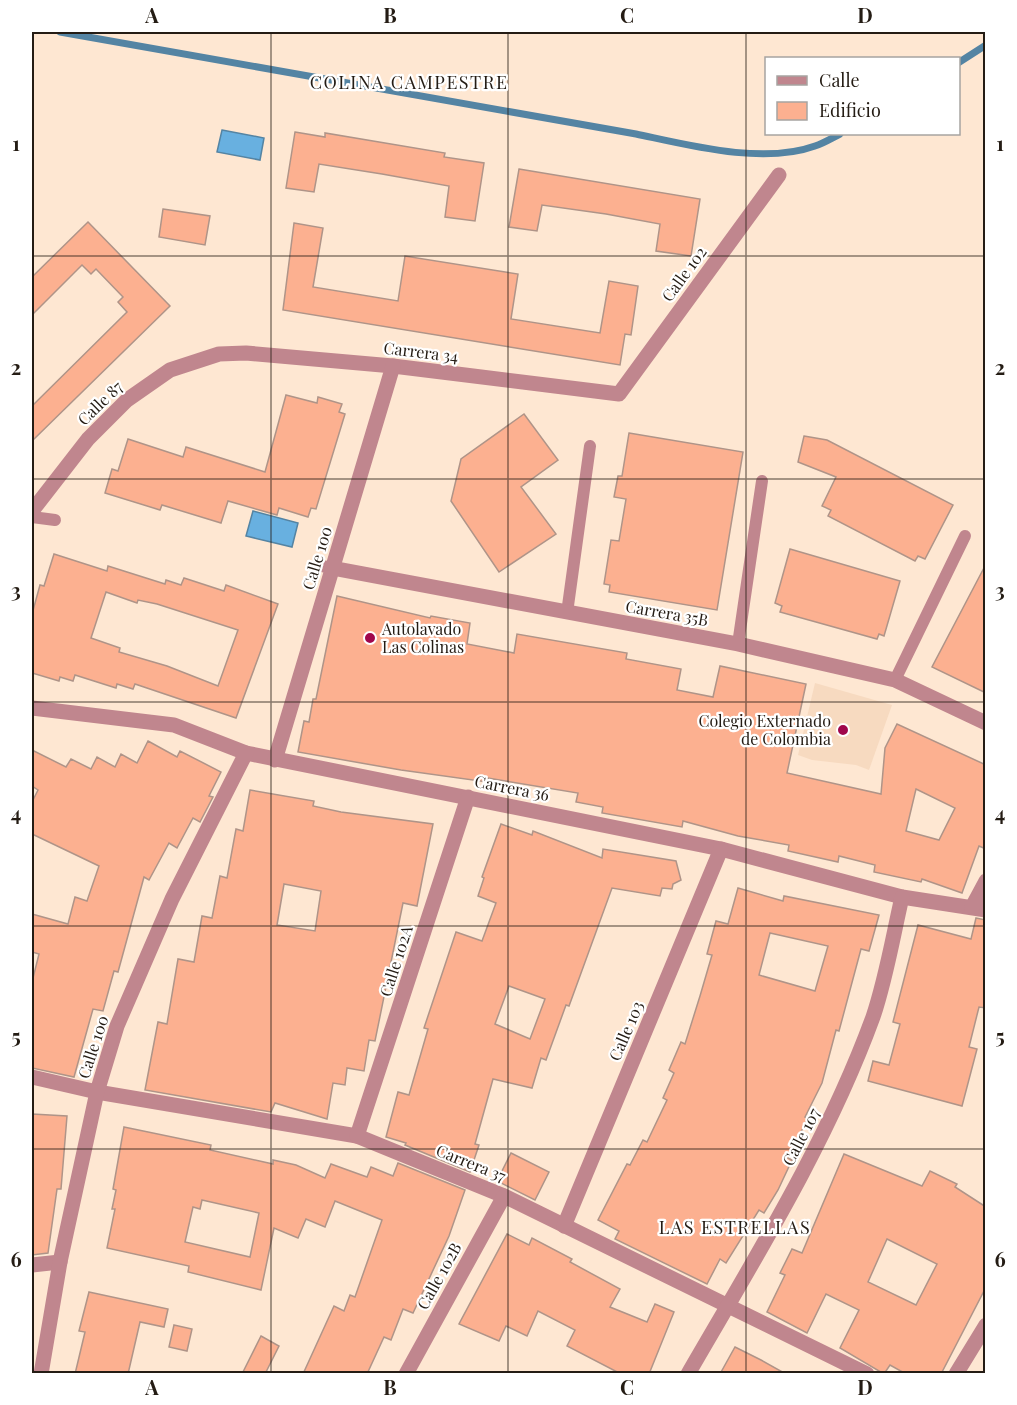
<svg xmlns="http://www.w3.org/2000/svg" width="1017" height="1405" viewBox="0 0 1017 1405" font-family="'Playfair Display',serif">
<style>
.built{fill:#f7dac0}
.water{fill:#68b0e0;stroke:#5484a3;stroke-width:1.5}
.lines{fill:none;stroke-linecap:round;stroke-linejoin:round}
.stream{stroke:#5484a3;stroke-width:7}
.building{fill:#fcb090;stroke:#af9488;stroke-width:1.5;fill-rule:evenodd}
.service{stroke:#c0868e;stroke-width:12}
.minor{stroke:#c0868e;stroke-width:15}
.tertiary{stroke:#c0868e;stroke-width:15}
.grid{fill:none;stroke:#241c14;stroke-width:1.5;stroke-opacity:0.55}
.poi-dot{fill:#a0074c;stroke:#fff;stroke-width:2}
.labels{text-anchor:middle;stroke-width:4.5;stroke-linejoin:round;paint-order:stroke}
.street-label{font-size:16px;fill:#241c14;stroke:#fff}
.poi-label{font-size:16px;fill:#241c14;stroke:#fff;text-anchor:start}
.neighbourhood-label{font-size:18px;letter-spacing:1.5px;fill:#241c14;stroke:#fff}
.neatline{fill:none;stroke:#241c14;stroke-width:2}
.grid-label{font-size:20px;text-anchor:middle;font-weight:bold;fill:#241c14}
</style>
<rect width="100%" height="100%" fill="#fee7d2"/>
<!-- built -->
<polygon class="built" points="815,683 892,705 869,770 856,765 812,760 798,755"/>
<!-- water -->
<g class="water">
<polygon points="222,130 264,138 260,160 217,152"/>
<polygon points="253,511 298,523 292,547 246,536"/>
</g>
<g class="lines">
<!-- stream -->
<g class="stream">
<path d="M60,32L636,134C688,145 763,165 815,146C824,143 832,138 840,134"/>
<polyline points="958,63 986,45"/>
</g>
</g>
<!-- building -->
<g class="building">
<polygon points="295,132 325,137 325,133 445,153 444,157 484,163 475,221 445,217 449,186 382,174 319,164 314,192 286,188"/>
<polygon points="519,169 700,199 691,256 656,251 660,224 606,214 542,205 537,231 509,227"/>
<polygon points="163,209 210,216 205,245 159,237"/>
<polygon points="88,222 170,306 32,441 32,406 127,312 118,302 123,297 96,269 91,274 82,265 32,315 32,277"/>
<polygon points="294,223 323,228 313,287 398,301 405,256 518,274 511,319 600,333 609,281 638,286 631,335 625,334 620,365 283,310"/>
<polygon points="286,395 317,403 318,397 342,404 339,412 345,414 316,509 311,508 308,517 279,508 277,515 228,501 221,523 162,505 160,510 105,493 112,469 118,471 128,439 183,457 186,447 265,472"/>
<polygon points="524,414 558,460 521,487 556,534 499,572 451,501 461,459"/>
<polygon points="629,433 743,452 717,610 609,592 610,585 604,584 611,540 619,541 626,499 614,497 618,476 622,476"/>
<polygon points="804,436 827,440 953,505 925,559 918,556 915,561 828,516 831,510 822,506 836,477 798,462"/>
<polygon points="790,549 900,581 884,636 879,634 877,639 780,612 782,606 775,603"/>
<path d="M54,554L107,571L108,566L165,584L166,580L181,585L184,578L224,591L226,585L278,604L236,718L135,684L133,689L117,684L116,688L75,675L73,681L60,677L59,681L32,673V614L40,585L44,586ZM106,592L137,603L138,600L157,604L238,630L218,686L167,666L119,652L120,648L91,638Z"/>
<polygon points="986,564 986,693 932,667"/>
<path d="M337,596L430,618L431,616L470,623L467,644L514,653L517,634L627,653L626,659L681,669L677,690L713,697L720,666L806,684L787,773L881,794L885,748L897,724L986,765V849L979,846L962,893L922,879L921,882L874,872L875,865L839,856L838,862L788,851L789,845L738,836L683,821L682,827L602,813L603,807L576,802L578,793L487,778V782L401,770L298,752L304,721L309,722L313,699H316ZM916,789L955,808L939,840L906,831Z"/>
<polygon points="148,741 177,757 180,751 221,772 209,796 213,797 200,822 193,818 177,848 169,843 149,880 144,877 118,972 114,971 103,1011 93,1009 74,1077 32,1068 32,982 39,954 32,952 32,914 68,924 75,897 87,901 99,866 32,834 32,802 38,790 32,786 32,750 66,767 71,759 91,769 97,757 115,767 121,754 137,763"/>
<path d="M250,790L314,801L313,806L341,812L433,824L417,906L403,903L375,1041L369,1040L364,1071L347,1068L345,1085L333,1083L327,1119L275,1103L271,1112L145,1090L158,1022L167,1024L178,959L194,962L202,916L212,918L220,876L227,878L236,829L243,831ZM284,884L321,891L315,931L277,925Z"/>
<path d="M501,824L532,835L533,831L602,858L603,849L676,861L681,880L673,884L672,889L662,888L660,896L612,888L569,1006L566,1005L546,1060L541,1058L532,1088L493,1079L475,1144L479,1145L470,1172L405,1145L406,1143L386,1137L398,1092L409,1095L428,1029L424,1028L456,932L482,941L496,903L478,896L484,878L482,877ZM509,986L545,999L530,1039L495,1024Z"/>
<path d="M738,888L783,901L784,896L879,915L869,951L861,949L839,1031L836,1030L822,1083L805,1117L808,1118L788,1158L792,1160L778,1190L764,1213L759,1210L726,1263L720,1259L707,1284L615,1239L619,1231L598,1220L627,1164L630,1165L643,1140L647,1142L667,1100L663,1098L674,1073L669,1070L681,1042L685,1044L700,996L712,955L707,954L716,921L728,924ZM770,933L828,946L815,991L759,975Z"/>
<polygon points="976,918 986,920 986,1008 979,1007 969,1047 977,1049 962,1106 868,1081 873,1061 889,1065 900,1024 893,1022 918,925 971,939"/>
<polygon points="32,1114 67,1116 61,1189 57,1189 48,1253 32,1255"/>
<path d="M124,1127L211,1145L210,1150L273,1164V1160L296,1165L325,1178L331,1164L367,1177L371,1167L393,1176L398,1163L465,1190L449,1236L413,1313L403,1309L391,1340L384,1337L367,1374H303L334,1306L344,1311L350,1295L355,1297L382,1220L335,1201L325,1227L306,1219L298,1238L274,1228L261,1290L188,1272L189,1266L107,1248L115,1209H112L116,1190L113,1189ZM202,1200L259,1213L250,1257L185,1242L193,1207L200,1209Z"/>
<polygon points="511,1153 549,1172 535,1200 497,1181"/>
<path d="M844,1154L922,1186L930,1171L957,1184L955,1187L986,1207V1287L941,1374H906L890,1365L884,1374L840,1348L859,1310L826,1294L807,1333L767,1312L785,1275L780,1273L792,1249L802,1253ZM887,1239L937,1264L916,1305L868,1282Z"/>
<polygon points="507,1234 529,1245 532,1238 572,1259 570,1262 620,1289 610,1307 647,1322 655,1304 674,1312 649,1374 621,1374 567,1346 575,1330 538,1311 527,1336 506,1326 499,1341 459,1324"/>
<polygon points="89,1292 168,1309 164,1327 140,1322 128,1374 75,1374 85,1332 79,1331"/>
<polygon points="174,1325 192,1329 187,1351 169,1347"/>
<polygon points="261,1336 279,1346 265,1374 242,1374"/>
<polygon points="735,1347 761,1360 786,1374 720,1374"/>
</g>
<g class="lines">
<!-- service -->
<g class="service">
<polyline points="32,517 55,520"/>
<polyline points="317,565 332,568"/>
<polyline points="567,613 590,446"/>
<polyline points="738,644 762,481"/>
<polyline points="895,680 965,536"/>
</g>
<!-- minor -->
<g class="minor">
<polyline points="32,511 88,439 127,400 170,370 219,354 246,353 393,366 619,394 779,175"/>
<polyline points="332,568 738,644 895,680 986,723"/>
<polyline points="246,753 721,849 902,897 986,910"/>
<polyline points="275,760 393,366"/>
<polyline points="972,907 986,881"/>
<polyline points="32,1077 97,1092 357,1136 504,1196 867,1374"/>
<polyline points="357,1136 468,797"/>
<polyline points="564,1226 721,849"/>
<polyline points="32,1265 60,1262"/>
<polyline points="406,1374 504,1196"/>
<path d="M688,1374C755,1258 827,1143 873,1017C886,979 893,936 902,897"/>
<polyline points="956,1374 986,1325"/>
</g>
<!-- tertiary -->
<polyline class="tertiary" points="32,708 174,725 246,753 172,899 117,1026 97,1092 60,1262 41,1374"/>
</g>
<!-- grid -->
<path class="grid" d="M271,32V1374M508,32V1374M746,32V1374M32,256H986M32,479H986M32,702H986M32,926H986M32,1149H986"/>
<!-- markers -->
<g class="poi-dot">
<circle cx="370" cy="638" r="6"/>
<circle cx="843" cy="730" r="6"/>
</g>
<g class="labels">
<!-- street labels -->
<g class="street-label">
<text transform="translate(684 274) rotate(-54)" y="6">Calle 102</text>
<text transform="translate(421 352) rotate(7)" y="6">Carrera 34</text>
<text transform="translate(100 403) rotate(-44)" y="6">Calle 87</text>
<text transform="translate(317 558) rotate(-73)" y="6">Calle 100</text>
<text transform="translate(667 613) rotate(10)" y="6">Carrera 35B</text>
<text transform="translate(512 788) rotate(11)" y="6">Carrera 36</text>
<text transform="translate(396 961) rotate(-72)" y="6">Calle 102A</text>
<text transform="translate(626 1031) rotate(-67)" y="6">Calle 103</text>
<text transform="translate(93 1047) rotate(-72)" y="6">Calle 100</text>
<text transform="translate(801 1137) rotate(-63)" y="6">Calle 107</text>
<text transform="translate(471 1163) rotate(22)" y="6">Carrera 37</text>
<text transform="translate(439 1276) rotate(-61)" y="6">Calle 102B</text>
</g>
<!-- poi labels -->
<g class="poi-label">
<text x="382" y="635">Autolavado<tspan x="382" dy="18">Las Colinas</tspan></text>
<text x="831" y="727" text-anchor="end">Colegio Externado<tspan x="831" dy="18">de Colombia</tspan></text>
</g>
<!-- neighbourhood labels -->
<g class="neighbourhood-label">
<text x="409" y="89">COLINA CAMPESTRE</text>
<text x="735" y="1234">LAS ESTRELLAS</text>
</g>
</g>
<!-- border -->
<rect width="1017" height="1405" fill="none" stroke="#ffffff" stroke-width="66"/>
<!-- legend -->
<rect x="765" y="57" width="195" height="78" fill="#ffffff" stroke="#a7a4a1" stroke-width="1.5"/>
<rect x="777" y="76" width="30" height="9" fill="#c0868e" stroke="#a7a4a1" stroke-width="1.5"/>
<text x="819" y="87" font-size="18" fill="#241c14">Calle</text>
<rect x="777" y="102" width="30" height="18" fill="#fcb090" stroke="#a7a4a1" stroke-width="1.5"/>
<text x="819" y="117" font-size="18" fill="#241c14">Edificio</text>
<rect x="33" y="33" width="951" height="1339" class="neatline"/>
<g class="grid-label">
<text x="152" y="23">A</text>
<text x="390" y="23">B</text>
<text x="627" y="23">C</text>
<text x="865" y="23">D</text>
<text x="16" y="151">1</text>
<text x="1000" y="151">1</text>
<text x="16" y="375">2</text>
<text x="1000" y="375">2</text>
<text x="16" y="598">3</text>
<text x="1000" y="598">3</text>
<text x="16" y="821">4</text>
<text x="1000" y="821">4</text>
<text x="16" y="1044">5</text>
<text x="1000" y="1044">5</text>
<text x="16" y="1267">6</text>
<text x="1000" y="1267">6</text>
<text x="152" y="1395">A</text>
<text x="390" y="1395">B</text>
<text x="627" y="1395">C</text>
<text x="865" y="1395">D</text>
</g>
</svg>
